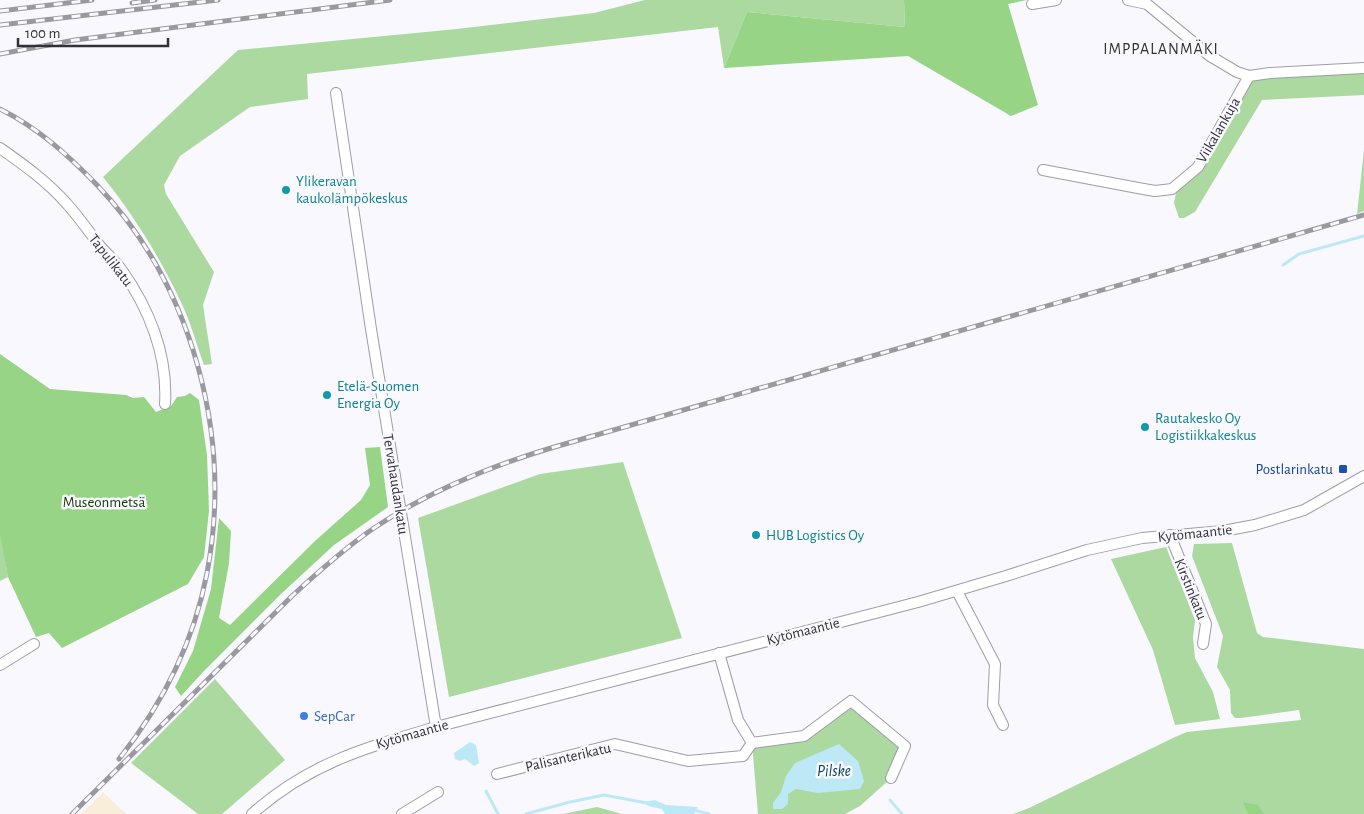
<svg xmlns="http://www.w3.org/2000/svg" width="1364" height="814" viewBox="0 0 1364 814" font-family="'Alegreya Sans',sans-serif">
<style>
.commercial{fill:#f8eed9}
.green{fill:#acd99f}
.forest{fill:#97d486}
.water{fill:#bde8f6}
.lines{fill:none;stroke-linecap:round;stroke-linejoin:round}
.stream{stroke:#bde8f6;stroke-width:3}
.minor-casing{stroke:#9e9da9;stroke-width:12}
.minor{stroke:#fff;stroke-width:10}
.rail-casing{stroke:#9a999f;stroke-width:5}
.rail{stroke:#f9f8fe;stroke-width:3;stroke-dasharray:9;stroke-linecap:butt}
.culture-dot{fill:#0f9aa8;stroke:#f9f8fe;stroke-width:2}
.transit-dot{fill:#1a4fb4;stroke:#f9f8fe;stroke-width:2}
.shop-dot{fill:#3f7fe0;stroke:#f9f8fe;stroke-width:2}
.labels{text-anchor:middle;stroke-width:5;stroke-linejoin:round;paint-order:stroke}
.street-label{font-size:15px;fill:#323137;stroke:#f9f8fe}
.culture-label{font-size:15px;fill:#0d838f;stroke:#f9f8fe;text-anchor:start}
.transit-label{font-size:15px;fill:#164399;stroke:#f9f8fe;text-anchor:end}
.park-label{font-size:15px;fill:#133a04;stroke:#f9f8fe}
.shop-label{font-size:15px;fill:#366cbe;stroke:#f9f8fe;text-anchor:start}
.neighbourhood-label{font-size:16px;letter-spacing:1px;fill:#323137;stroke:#f9f8fe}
.water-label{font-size:16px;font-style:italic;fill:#003d4b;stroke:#f9f8fe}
</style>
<rect width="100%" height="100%" fill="#f9f8fe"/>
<!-- commercial -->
<polygon class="commercial" points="103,792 126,814 81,814"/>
<!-- green -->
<g class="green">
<path d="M645,0H904L905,27L747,12L724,68L718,27L307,74L308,99L250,107L180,156L164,185L166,194L214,272L203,305L212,364L204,365C196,343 190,320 180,300C159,256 133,214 103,177L238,50L457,29L594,13Z"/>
<polygon points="1364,71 1364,95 1262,100 1195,212 1184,218 1179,218 1174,203 1176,193 1201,168 1243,91 1252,81 1266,78"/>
<polygon points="1364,150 1364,211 1357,214"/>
<polygon points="623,462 682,638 449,697 418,518 540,474"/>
<polygon points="0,528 8,577 0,581"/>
<polygon points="1232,543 1257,633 1263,637 1364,649 1364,814 1013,814 1029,808 1175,737 1187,732 1301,720 1299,710 1241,718 1235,718 1231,713 1230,690 1217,667 1223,636 1192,556 1194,544"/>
<polygon points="1166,547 1195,620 1193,638 1195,658 1213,692 1220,719 1175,725 1153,650 1111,559"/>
<polygon points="215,679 285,760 222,814 198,814 131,763"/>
<polygon points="851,701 905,746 889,780 860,806 845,814 758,814 752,743 804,736"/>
<polygon points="597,807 622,814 563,814"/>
</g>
<!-- forest -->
<g class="forest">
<polygon points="904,0 1027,0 1008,4 1038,105 1011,116 908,56 724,68 747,12 905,27"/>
<polygon points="0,354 50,389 126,395 133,398 144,397 156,412 171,406 177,397 185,396 190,393 199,400 207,455 209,511 204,557 188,584 62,648 49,633 36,637 8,577 0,534"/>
<polygon points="380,447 388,507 334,545 281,594 204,671 181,696 175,687 193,651 211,589 219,518 231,531 229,563 219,618 230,625 315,541 361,500 370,485 365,448"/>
<polygon points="1243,802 1258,805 1264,814 1248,814"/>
</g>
<!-- water -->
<g class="water">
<polygon points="470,742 476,745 479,763 474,766 465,759 460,761 455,759 454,753"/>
<polygon points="839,744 858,761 864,781 860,789 818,793 796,789 788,794 788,804 782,809 773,809 773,803 781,792 786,776 795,763"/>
<polygon points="655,800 666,805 698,807 694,814 665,814 662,809 648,806 644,802"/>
</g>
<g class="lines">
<!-- stream -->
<g class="stream">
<polyline points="1283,265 1299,254 1364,236"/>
<polyline points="486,791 498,814"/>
<polyline points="890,800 902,814"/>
<polyline points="693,810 709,814"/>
<polyline points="526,814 570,802 604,795 647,803"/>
</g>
<!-- minor casing -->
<g class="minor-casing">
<g id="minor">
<polyline points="1128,0 1147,4 1210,56 1237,72 1249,76"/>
<polyline points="1032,4 1056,0"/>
<polyline points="336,93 371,329 436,727"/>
<path d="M0,148C24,165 48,182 67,204C79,217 89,232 100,246C107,254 115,261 121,269C149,308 168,355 165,404"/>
<polyline points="1043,170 1138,188 1155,191 1172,189 1198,167 1249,76 1270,73 1364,68"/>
<polyline points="1170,535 1206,624 1203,644"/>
<polyline points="957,591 995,664 993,705 1003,725"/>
<polyline points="719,653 738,720 752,743 804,736 851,701 905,746 891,778"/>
<polyline points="0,665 34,644"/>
<polyline points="497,774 615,744 688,761 743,756 752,743"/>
<path d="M252,814C309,763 365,748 436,727L918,602L1006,576L1087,550L1142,538L1223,531L1255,525L1304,510L1364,476"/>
<polyline points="402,814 438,792"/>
</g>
</g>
<!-- minor -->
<use href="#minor" class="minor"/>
<!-- rail casing -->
<g class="rail-casing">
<g id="rail">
<polyline points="132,3 155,0"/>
<polyline points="0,11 92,0"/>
<polyline points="0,25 218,0"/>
<polyline points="0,54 75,40 390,0"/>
<path d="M0,109C38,128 68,155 97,185C193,286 233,437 207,573C194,641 162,705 119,759"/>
<path d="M72,814L292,596C318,572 345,548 374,528C428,492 488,467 551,448L1364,215"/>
</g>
</g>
<!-- rail -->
<use href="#rail" class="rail"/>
</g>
<!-- markers -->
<g class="culture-dot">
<circle cx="286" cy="190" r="5"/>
<circle cx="327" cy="395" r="5"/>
<circle cx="1145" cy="427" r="5"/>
<circle cx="756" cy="535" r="5"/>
</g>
<rect class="transit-dot" x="1338" y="464" width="10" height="10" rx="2.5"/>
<circle class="shop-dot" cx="304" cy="716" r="5"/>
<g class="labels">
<!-- street labels -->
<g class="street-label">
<text transform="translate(1218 130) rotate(-60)" y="5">Viikalankuja</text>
<text transform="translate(111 260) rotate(52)" y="5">Tapulikatu</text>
<text transform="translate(396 484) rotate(81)" y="5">Tervahaudankatu</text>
<text transform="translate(1195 533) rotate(-6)" y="5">Kytömaantie</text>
<text transform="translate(1191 589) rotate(68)" y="5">Kirstinkatu</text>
<text transform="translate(803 631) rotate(-14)" y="5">Kytömaantie</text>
<text transform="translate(412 734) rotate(-16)" y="5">Kytömaantie</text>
<text transform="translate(568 757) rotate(-13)" y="5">Palisanterikatu</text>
</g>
<!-- culture labels -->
<g class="culture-label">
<text x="296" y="186">Ylikeravan<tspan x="296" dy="17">kaukolämpökeskus</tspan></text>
<text x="337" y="391">Etelä-Suomen<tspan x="337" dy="17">Energia Oy</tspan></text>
<text x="1155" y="423">Rautakesko Oy<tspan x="1155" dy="17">Logistiikkakeskus</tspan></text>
<text x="766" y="540">HUB Logistics Oy</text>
</g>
<!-- transit labels -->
<g class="transit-label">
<text x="1333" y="474">Postlarinkatu</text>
</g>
<!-- park labels -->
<g class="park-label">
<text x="104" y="507">Museonmetsä</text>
</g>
<!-- shop labels -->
<g class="shop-label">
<text x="314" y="721">SepCar</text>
</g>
<!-- neighbourhood labels -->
<g class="neighbourhood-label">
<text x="1161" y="54">IMPPALANMÄKI</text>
</g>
<!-- water labels -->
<g class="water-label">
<text x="834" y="776">Pilske</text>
</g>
</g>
<!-- scale -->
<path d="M18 38v8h150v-8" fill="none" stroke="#323137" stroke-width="2.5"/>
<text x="25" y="38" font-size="15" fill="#323137" stroke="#f9f8fe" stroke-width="4" paint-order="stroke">100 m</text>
</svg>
